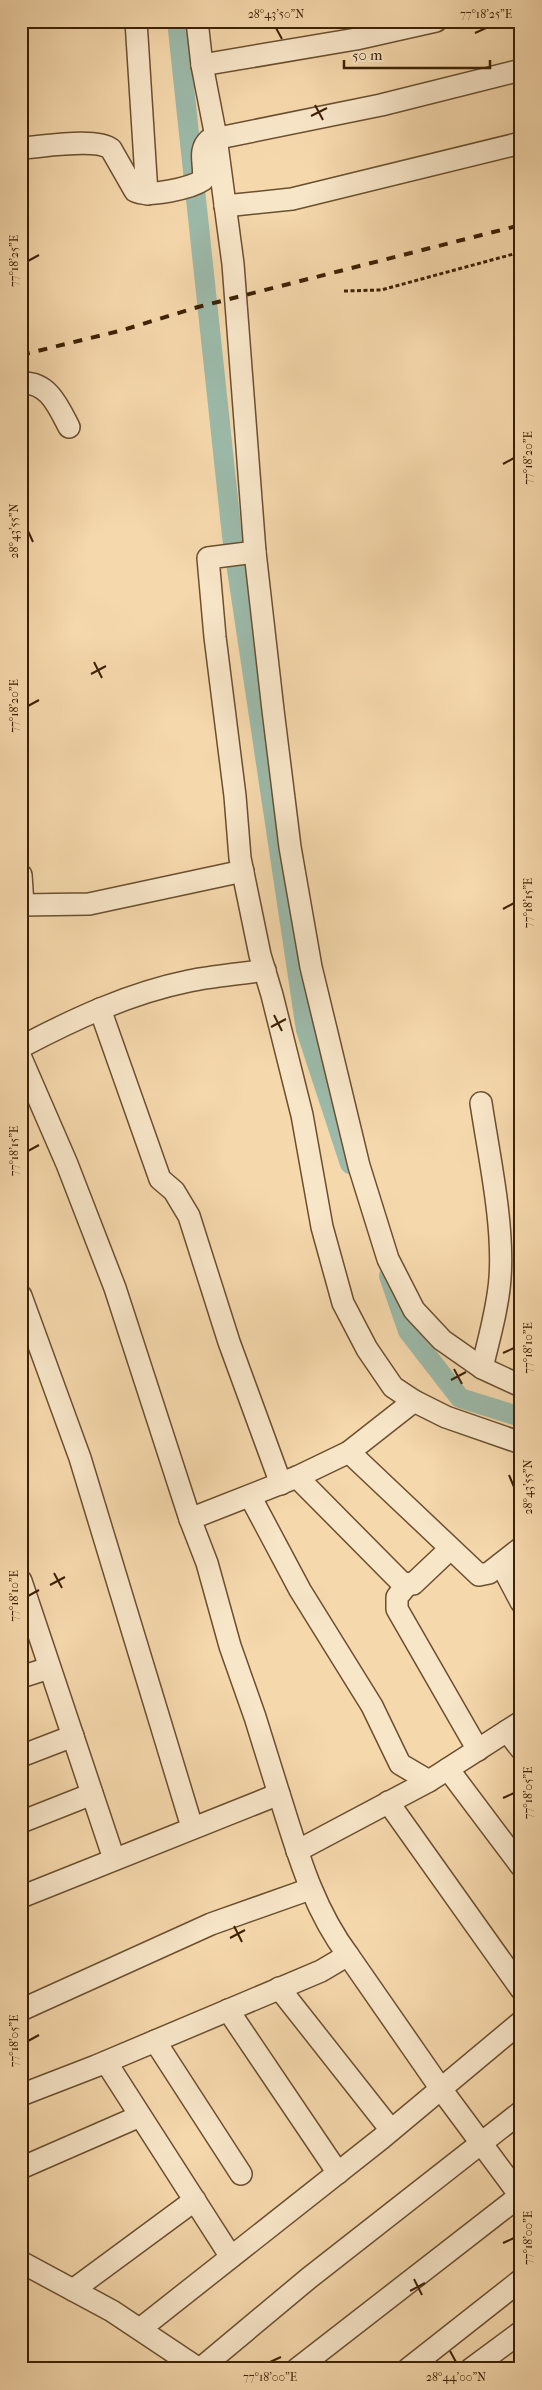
<svg xmlns="http://www.w3.org/2000/svg" width="542" height="2390" viewBox="0 0 542 2390" font-family="'IM FELL French Canon',serif">
<style>
.lines{fill:none;stroke-linecap:round;stroke-linejoin:round}
.canal{stroke:#9cbaaa;stroke-width:20}
.minor-casing{stroke:#6b4f2f;stroke-width:24}
.path{stroke:#3d2105;stroke-width:3;stroke-dasharray:4 2.5;stroke-linecap:butt}
.minor{stroke:#f8e6c9;stroke-width:21}
.rail{stroke:#3d2105;stroke-width:4;stroke-dasharray:9 9;stroke-linecap:butt}
.ticks{fill:none;stroke:#3d2105;stroke-width:2}
.neatline{fill:none;stroke:#3d2105;stroke-width:2}
.ticks-label{font-size:12px;text-anchor:middle;fill:#3d2105}
</style>
<rect width="100%" height="100%" fill="#f5d8ac"/>
<filter id="stains"><feTurbulence type="fractalNoise" baseFrequency=".004" numOctaves="4"/><feColorMatrix values="0 0 0 0 .2 0 0 0 0 .09 0 0 0 0 .02 0 0 0 .5 -.17"/></filter>
<radialGradient id="worn" r=".72"><stop offset=".6" stop-color="#630" stop-opacity="0"/><stop offset="1" stop-color="#630" stop-opacity=".3"/></radialGradient>
<g class="lines">
<!-- canal -->
<g class="canal">
<polyline points="177,21 232,536 306,1030 350,1164"/>
<polyline points="389,1276 408,1331 460,1398 521,1417"/>
</g>
<!-- minor casing -->
<g class="minor-casing">
<g id="minor">
<polyline points="136,21 147,194"/>
<polyline points="197,21 202,65 216,137 233,264 255,552 273,710 290,847 311,967 359,1166 388,1259 414,1310 442,1340 482,1368 521,1386"/>
<polyline points="202,65 356,39 436,21"/>
<path d="M21,148C42,147 96,137 111,149L135,191C148,198 191,188 203,180C206,166 197,151 209,140L381,105L521,70"/>
<polyline points="225,206 292,199 521,143"/>
<path d="M21,383C48,381 58,406 69,427"/>
<polyline points="255,552 208,558 215,637 235,796 240,858 260,955 272,995 302,1115 322,1227 343,1303 367,1349 393,1387 414,1401 446,1417 521,1443"/>
<polyline points="21,875 23,905"/>
<polyline points="21,905 89,904 243,871"/>
<polyline points="100,1009 160,1179 174,1191 189,1216 229,1342 281,1484"/>
<path d="M21,1047C74,1019 130,993 189,981C214,976 240,974 265,970"/>
<polyline points="21,1058 67,1164 115,1288 190,1519 207,1563 230,1646 255,1717 279,1794 21,1897"/>
<path d="M481,1103C489,1156 504,1224 500,1278C498,1308 489,1338 482,1368"/>
<polyline points="21,1296 80,1458 192,1827"/>
<polyline points="349,1452 479,1575 489,1573 521,1548"/>
<polyline points="297,1477 402,1583 413,1584 450,1549"/>
<polyline points="250,1496 300,1590 372,1706 400,1764 429,1781"/>
<polyline points="190,1519 297,1477 349,1452 414,1401"/>
<polyline points="501,1564 521,1602"/>
<polyline points="21,1581 114,1859"/>
<polyline points="407,1585 397,1597 397,1609 478,1750"/>
<polyline points="21,1677 49,1668"/>
<polyline points="507,1731 521,1749"/>
<polyline points="21,1756 73,1736"/>
<polyline points="448,1769 521,1866"/>
<polyline points="388,1802 521,1989"/>
<polyline points="21,1822 92,1794"/>
<polyline points="297,1851 429,1781 521,1722"/>
<polyline points="348,1955 441,2089 521,2197"/>
<polyline points="279,1988 391,2130"/>
<polyline points="21,2010 211,1924 310,1889"/>
<polyline points="228,2010 338,2173"/>
<polyline points="155,2041 241,2174"/>
<polyline points="106,2062 231,2257"/>
<path d="M21,2095L96,2066L321,1971L348,1955C312,1907 297,1850 279,1794"/>
<polyline points="21,2168 140,2116"/>
<polyline points="21,2262 112,2311 199,2369"/>
<polyline points="73,2290 195,2200"/>
<polyline points="140,2329 382,2138 521,2022"/>
<polyline points="200,2369 309,2278 521,2112"/>
<polyline points="297,2369 521,2195"/>
<polyline points="408,2369 521,2280"/>
<polyline points="471,2369 521,2332"/>
</g>
</g>
<!-- path -->
<polyline class="path" points="344,291 381,290 521,252"/>
<!-- minor -->
<use href="#minor" class="minor"/>
<!-- rail -->
<polyline class="rail" points="21,355 123,330 198,307 521,225"/>
</g>
<!-- ticks -->
<path class="ticks" d="M276,28L282,39M475,33L486,28M315,105L323,120M311,116L327,108M28,261L39,255M503,464L514,458M28,531L33,542M94,662L102,678M91,674L106,666M28,706L39,700M503,909L514,903M274,1015L282,1031M271,1027L286,1019M28,1151L39,1145M503,1353L514,1348M454,1369L462,1384M451,1380L466,1372M509,1475L514,1487M54,1573L62,1588M50,1585L65,1577M28,1596L39,1590M503,1798L514,1793M234,1926L242,1942M230,1938L245,1930M28,2041L39,2035M503,2243L514,2238M414,2279L422,2295M410,2291L425,2283M450,2351L456,2362M270,2362L281,2357"/>
<!-- margin -->
<rect width="542" height="2390" fill="none" stroke="#f5d8ac" stroke-width="55"/>
<!-- scale -->
<path d="M344 60v8h146v-8" fill="none" stroke="#3d2105" stroke-width="2.5"/>
<text x="352" y="60" font-size="15" fill="#3d2105" stroke="#f8e6c9" stroke-width="4" paint-order="stroke">50 m</text>
<rect x="28" y="28" width="486" height="2334" class="neatline"/>
<g class="ticks-label">
<text x="276" y="18">28°43'50"N</text>
<text x="486" y="18">77°18'25"E</text>
<text transform="translate(14 261) rotate(-90)" y="4">77°18'25"E</text>
<text transform="translate(528 458) rotate(-90)" y="4">77°18'20"E</text>
<text transform="translate(14 531) rotate(-90)" y="4">28°43'55"N</text>
<text transform="translate(14 706) rotate(-90)" y="4">77°18'20"E</text>
<text transform="translate(528 903) rotate(-90)" y="4">77°18'15"E</text>
<text transform="translate(14 1151) rotate(-90)" y="4">77°18'15"E</text>
<text transform="translate(528 1348) rotate(-90)" y="4">77°18'10"E</text>
<text transform="translate(528 1487) rotate(-90)" y="4">28°43'55"N</text>
<text transform="translate(14 1596) rotate(-90)" y="4">77°18'10"E</text>
<text transform="translate(528 1793) rotate(-90)" y="4">77°18'05"E</text>
<text transform="translate(14 2041) rotate(-90)" y="4">77°18'05"E</text>
<text transform="translate(528 2238) rotate(-90)" y="4">77°18'00"E</text>
<text x="270" y="2381">77°18'00"E</text>
<text x="456" y="2381">28°44'00"N</text>
</g>
<rect width="100%" height="100%" filter="url(#stains)"/>
<rect width="100%" height="100%" fill="url(#worn)"/>
</svg>
